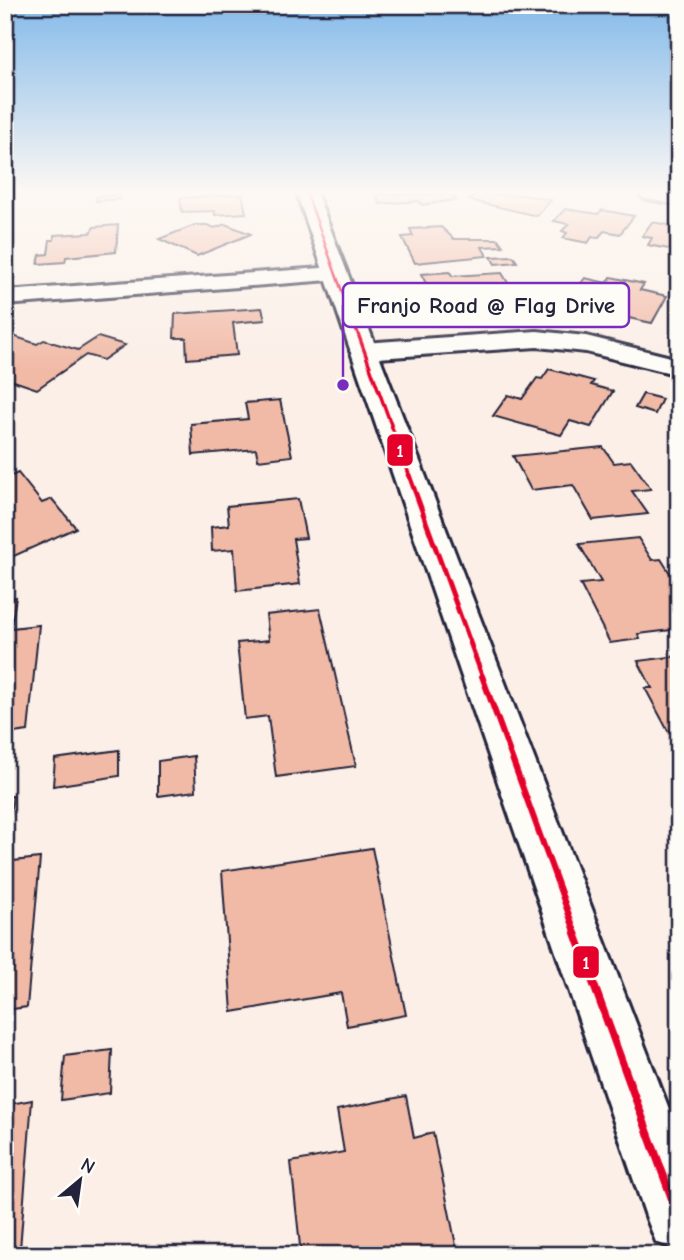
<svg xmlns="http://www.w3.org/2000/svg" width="684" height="1260" viewBox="0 0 684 1260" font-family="'Comic Neue',sans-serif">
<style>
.building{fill:#f1baa6;stroke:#22223b;stroke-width:2}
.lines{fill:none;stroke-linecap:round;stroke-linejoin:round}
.street-casing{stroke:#22223b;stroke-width:6}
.secondary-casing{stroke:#22223b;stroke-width:6}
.street{fill:#fdfcf7;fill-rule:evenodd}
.secondary{fill:#fdfcf7;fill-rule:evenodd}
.bus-1-far4-casing{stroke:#fdfcf7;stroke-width:5}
.bus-1-far3-casing{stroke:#fdfcf7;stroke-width:7}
.bus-1-far2-casing{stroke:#fdfcf7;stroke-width:10}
.bus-1-far1-casing{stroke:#fdfcf7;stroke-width:11}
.bus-1-casing{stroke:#fdfcf7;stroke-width:13}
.bus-1-far4{stroke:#e4002b;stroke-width:2.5}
.bus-1-far3{stroke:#e4002b;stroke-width:3.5}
.bus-1-far2{stroke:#e4002b;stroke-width:5}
.bus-1-far1{stroke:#e4002b;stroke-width:6}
.bus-1{stroke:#e4002b;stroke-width:8}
.leader{fill:none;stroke:#7b2cbf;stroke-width:2.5}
.callout-dot{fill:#7b2cbf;stroke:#fdfcf7;stroke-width:2.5}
.callout{fill:#fdfcf7;stroke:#7b2cbf;stroke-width:2.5}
.callout-label{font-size:23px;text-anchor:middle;font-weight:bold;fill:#22223b}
.line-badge{stroke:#fdfcf7;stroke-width:2.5}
.badge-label{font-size:19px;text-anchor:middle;font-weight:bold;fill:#fff}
</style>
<rect width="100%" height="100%" fill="#fbefe7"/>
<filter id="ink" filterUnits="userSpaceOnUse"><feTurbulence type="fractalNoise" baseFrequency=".0143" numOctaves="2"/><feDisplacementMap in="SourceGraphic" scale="14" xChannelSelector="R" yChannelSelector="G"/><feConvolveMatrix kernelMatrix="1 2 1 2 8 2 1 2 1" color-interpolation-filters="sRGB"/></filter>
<g filter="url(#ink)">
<!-- building -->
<g class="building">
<polygon points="121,194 121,199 96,201 97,196"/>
<polygon points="242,194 246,213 215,215 215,211 182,212 180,198"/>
<polygon points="376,194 451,194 456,200 422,205 419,201 380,204"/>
<polygon points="475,194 524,195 551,200 537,216 469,200"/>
<polygon points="565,209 598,214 602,210 634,216 620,234 604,231 598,238 592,237 588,243 563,238 567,233 562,231 569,224 554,221"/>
<polygon points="652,222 679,227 679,251 648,245 652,238 642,236"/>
<polygon points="225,224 251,234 197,256 159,239 195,225 207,225 215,228"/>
<polygon points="118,225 116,252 66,257 65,262 38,264 40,255 48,254 50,240 54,240 54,235 90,233 94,227"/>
<polygon points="441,227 454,239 498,239 503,246 482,247 487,256 415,263 402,237 413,236 410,229"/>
<polygon points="513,256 517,262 495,264 491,257"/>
<polygon points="450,272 452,276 502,273 511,288 498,289 511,309 468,313 457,293 453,293 450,288 429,289 421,274"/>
<polygon points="611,277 644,284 640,290 667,296 652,323 606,313 609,309 585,304 588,299 572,295 585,278 607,283"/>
<polygon points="262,308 265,320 233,323 237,355 187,359 186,338 174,338 175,314"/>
<polygon points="10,335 37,344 44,340 78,350 98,337 125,345 103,360 86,355 37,389 5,378 5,338"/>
<polygon points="549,369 594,381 591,385 613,391 591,427 570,421 561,435 493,416 508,395 522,399 537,378 542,379"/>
<polygon points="643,394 662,399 655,414 635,408"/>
<polygon points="280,400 292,456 258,460 256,449 193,455 191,424 248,419 245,403"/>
<polygon points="603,447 614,463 631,461 651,489 632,491 648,514 593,520 573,485 531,490 513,456"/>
<polygon points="5,469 11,476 18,473 42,503 52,499 76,528 5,560"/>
<polygon points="298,499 306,538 293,539 300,584 237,591 234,549 212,551 211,527 229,525 227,506"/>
<polygon points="638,538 652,560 661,559 673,578 679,577 679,629 638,634 640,639 610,643 580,584 601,582 579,544"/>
<polygon points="16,597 11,628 39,625 28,731 5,734 5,599"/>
<polygon points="320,609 356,766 276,777 268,716 245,719 237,643 269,640 266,615"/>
<polygon points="679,656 679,737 674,729 668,731 645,688 652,688 638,661"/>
<polygon points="119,750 119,776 53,786 55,759"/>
<polygon points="194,756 196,791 158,796 158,761"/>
<polygon points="13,796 5,853 5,797"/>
<polygon points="372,848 406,1015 347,1026 341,993 232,1012 222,871"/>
<polygon points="40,858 27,1007 5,1010 5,862"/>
<polygon points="112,1050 110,1093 61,1100 65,1056"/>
<polygon points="406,1096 414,1138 433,1133 458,1255 301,1255 291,1162 344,1152 337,1110"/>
<polygon points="32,1100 20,1249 5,1252 5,1105"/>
</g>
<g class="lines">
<!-- street casing -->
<g class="street-casing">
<g id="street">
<polygon points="640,194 679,194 679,205 643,198"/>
<polygon points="335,267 343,269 347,274 343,279 5,305 5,291"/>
<polygon points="537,331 586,336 679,359 679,375 586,352 537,347 363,359 354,357 350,351 354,345 363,343"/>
</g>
</g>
<!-- secondary casing -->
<g class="secondary-casing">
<polygon id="secondary" points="297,194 317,194 679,1135 679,1251 656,1242 647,1219"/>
</g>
<!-- street -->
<use href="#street" class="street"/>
<!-- secondary -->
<use href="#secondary" class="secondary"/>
<!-- bus-1-far4 casing -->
<g class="bus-1-far4-casing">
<polyline id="bus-1-far4" points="307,194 352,319"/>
</g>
<!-- bus-1-far3 casing -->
<g class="bus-1-far3-casing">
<polyline id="bus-1-far3" points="352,317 410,477"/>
</g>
<!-- bus-1-far2 casing -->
<g class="bus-1-far2-casing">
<polyline id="bus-1-far2" points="409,475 483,678"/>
</g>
<!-- bus-1-far1 casing -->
<g class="bus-1-far1-casing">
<polyline id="bus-1-far1" points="482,676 576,934"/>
</g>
<!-- bus-1 casing -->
<g class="bus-1-casing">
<polyline id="bus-1" points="575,933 679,1218"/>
</g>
<!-- bus-1-far4 -->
<use href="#bus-1-far4" class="bus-1-far4"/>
<!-- bus-1-far3 -->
<use href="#bus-1-far3" class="bus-1-far3"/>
<!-- bus-1-far2 -->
<use href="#bus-1-far2" class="bus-1-far2"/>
<!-- bus-1-far1 -->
<use href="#bus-1-far1" class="bus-1-far1"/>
<!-- bus-1 -->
<use href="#bus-1" class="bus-1"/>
</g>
</g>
<!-- sky -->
<linearGradient id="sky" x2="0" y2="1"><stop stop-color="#84baea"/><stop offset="0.52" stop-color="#fdf8f4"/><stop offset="1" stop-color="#fdf8f4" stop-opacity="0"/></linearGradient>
<rect width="684" height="370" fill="url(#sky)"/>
<!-- callouts -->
<path class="leader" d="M343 385L343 305"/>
<circle class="callout-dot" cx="343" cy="385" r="7"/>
<rect class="callout" x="343" y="283" width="286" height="44" rx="7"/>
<g class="callout-label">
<text x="486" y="313">Franjo Road @ Flag Drive</text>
</g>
<g class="line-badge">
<rect x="386" y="433" width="28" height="34" rx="7" fill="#e4002b"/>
<rect x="572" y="945" width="28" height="34" rx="7" fill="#e4002b"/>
</g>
<g class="badge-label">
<text x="400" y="457">1</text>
<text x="586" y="969">1</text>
</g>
<!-- margin -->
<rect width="684" height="1260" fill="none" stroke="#fdfcf7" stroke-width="28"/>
<rect x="14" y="14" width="656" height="1232" fill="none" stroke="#22223b" stroke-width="2.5" filter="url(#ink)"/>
<!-- north arrow -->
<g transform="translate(80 1180) rotate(29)" stroke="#fdfcf7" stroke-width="5" paint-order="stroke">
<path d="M0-5L12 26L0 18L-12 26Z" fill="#22223b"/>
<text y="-10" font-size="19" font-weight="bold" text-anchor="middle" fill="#22223b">N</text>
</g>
</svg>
